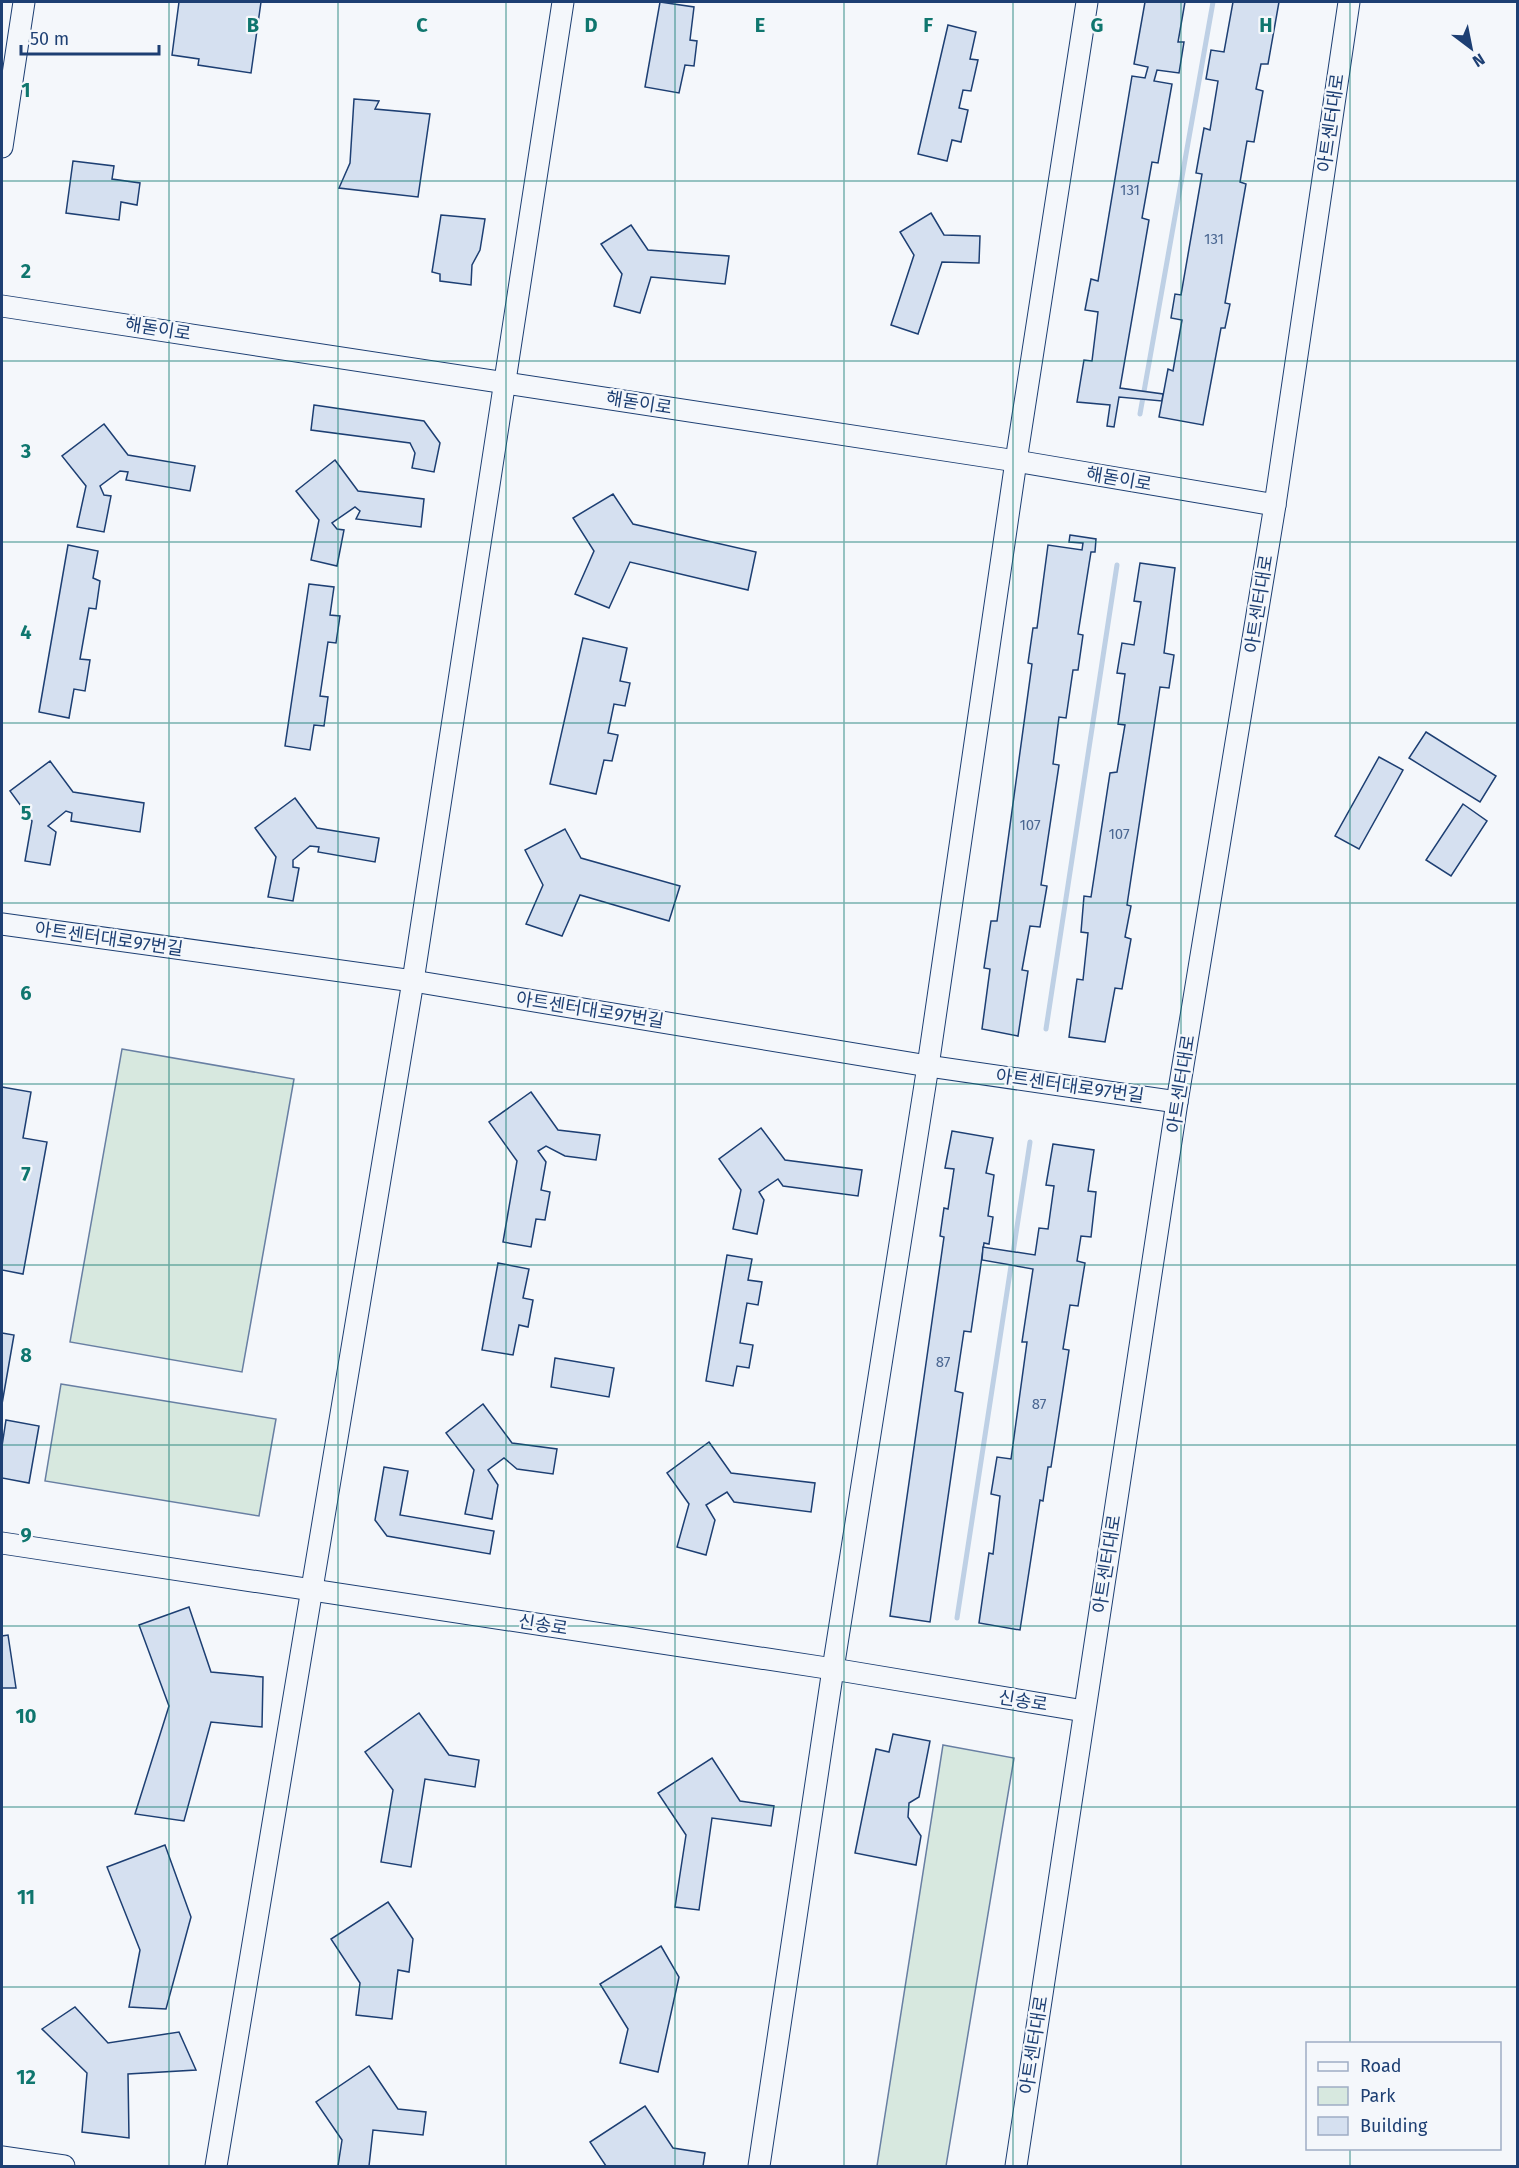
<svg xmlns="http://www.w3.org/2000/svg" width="1519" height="2168" viewBox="0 0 1519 2168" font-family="'Fira Sans','Noto Sans KR',sans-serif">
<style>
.green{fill:#d7e8df;stroke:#687fa3;stroke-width:1.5}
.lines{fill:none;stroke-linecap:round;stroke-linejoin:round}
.stream{stroke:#bed0e5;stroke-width:5}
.building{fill:#d5e0f0;stroke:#1d3f73;stroke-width:1.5}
.minor-casing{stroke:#1d3f73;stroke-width:23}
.minor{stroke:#f4f7fb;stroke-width:21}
.grid{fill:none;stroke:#0f766e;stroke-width:1.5;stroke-opacity:0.55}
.labels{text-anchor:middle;stroke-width:4.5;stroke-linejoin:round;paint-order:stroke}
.number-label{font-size:15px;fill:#4b6792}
.street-label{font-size:18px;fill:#1d3f73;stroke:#f4f7fb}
.grid-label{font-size:20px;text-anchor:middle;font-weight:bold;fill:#0f766e;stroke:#f4f7fb;stroke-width:4.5;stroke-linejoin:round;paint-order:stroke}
</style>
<rect width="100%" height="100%" fill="#f4f7fb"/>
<!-- green -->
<g class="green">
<polygon points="122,1049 294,1079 242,1372 70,1342"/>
<polygon points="61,1384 276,1419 259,1516 45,1481"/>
<polygon points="943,1745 1014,1758 946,2166 877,2166"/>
</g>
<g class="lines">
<!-- stream -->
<g class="stream">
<polyline points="1140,414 1213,2"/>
<polyline points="1046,1029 1117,565"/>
<polyline points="957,1618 1030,1142"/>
</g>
</g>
<!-- building -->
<g class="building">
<polygon points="179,2 261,2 251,73 198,65 199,59 172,55"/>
<polygon points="660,2 694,7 690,40 697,41 694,66 685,65 679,93 645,87"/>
<polygon points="1145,2 1185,2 1178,42 1184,42 1179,73 1157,70 1154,81 1172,84 1158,163 1152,162 1142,218 1149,220 1120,388 1163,394 1162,401 1119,397 1114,427 1107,426 1110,405 1077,402 1084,360 1092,361 1098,312 1085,310 1091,279 1098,281 1132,76 1145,78 1148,67 1134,64"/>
<polygon points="1233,2 1279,2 1268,64 1261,64 1256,89 1263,91 1254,142 1247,141 1240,182 1246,184 1225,303 1230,304 1225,328 1221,328 1203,425 1159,417 1168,369 1173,371 1182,320 1171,318 1175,294 1181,295 1202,174 1196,173 1204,128 1210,130 1218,81 1206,79 1211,50 1224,52"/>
<polygon points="948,25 976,32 970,59 978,60 971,91 963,90 959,108 968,110 961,142 952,140 947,161 918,154"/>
<polygon points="354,99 379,101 375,109 430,114 418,197 339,188 350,163"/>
<polygon points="73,161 114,166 112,179 140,183 137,205 121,202 119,220 66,213"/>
<polygon points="931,213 944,235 980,236 979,263 942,262 918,334 891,325 914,255 900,232"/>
<polygon points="441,215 485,219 480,250 472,265 471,285 440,281 440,274 432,272"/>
<polygon points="631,225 648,250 729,256 725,284 651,277 640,313 614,306 622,274 601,244"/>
<polygon points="314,405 424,421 440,443 434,472 412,468 415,453 410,443 311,430"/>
<polygon points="104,424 128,455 195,466 190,491 126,480 128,472 120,471 100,486 104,495 111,496 104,532 77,527 86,486 62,456"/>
<polygon points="335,460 358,491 424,499 421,527 356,519 360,511 355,507 332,523 337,529 344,530 337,566 311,560 319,520 296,491"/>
<polygon points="613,494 633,524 756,552 748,590 630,562 609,608 575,594 594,551 573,518"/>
<polygon points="1070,535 1096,539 1095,552 1091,552 1078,634 1083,635 1078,670 1073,670 1066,718 1059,717 1053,764 1059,765 1041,885 1047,886 1040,927 1030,926 1022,970 1028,971 1018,1036 982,1029 990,969 984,968 991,921 997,921 1032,664 1028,663 1033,628 1037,628 1048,545 1082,550 1083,543 1069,542"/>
<polygon points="68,545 98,551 93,578 100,581 96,609 89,608 80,659 90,660 85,691 74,689 69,718 39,712"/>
<polygon points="1140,563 1175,568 1164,653 1174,655 1169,688 1160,687 1127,905 1131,906 1125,937 1131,939 1122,989 1115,988 1105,1042 1069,1037 1077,979 1083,980 1088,933 1081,932 1084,896 1091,897 1110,773 1117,772 1125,725 1118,724 1125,674 1117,673 1122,643 1134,645 1141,602 1134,601"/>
<polygon points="309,584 334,587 330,615 340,616 336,643 328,642 320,696 328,697 324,726 314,725 310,750 285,746"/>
<polygon points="583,638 627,648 620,681 630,683 625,706 614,704 608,733 618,735 612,761 604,760 596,794 550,784"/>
<polygon points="1426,732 1496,776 1480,802 1409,758"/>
<polygon points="1379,757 1403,770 1359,849 1335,836"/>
<polygon points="50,761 73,792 144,803 140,832 71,821 72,813 66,811 48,826 56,832 50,865 25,861 32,821 10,791"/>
<polygon points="295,798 317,828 379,838 375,862 318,852 319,847 310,846 293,860 293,867 299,868 293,901 268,897 276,857 255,828"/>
<polygon points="1463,804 1487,821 1451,876 1426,860"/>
<polygon points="565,829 581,858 680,886 669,921 580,895 562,936 526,924 543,885 525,850"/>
<polygon points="2,1087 31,1092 23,1138 47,1142 23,1274 2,1270"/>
<polygon points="531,1092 558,1130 600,1135 596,1160 565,1156 546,1146 538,1151 546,1162 541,1190 550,1192 545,1220 536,1219 531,1247 503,1242 517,1161 489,1122"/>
<polygon points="761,1128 785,1160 862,1170 858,1196 783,1186 778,1179 759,1192 764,1200 757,1234 733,1229 741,1190 719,1159"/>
<polygon points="952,1131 993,1138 986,1173 994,1175 988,1216 993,1217 989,1244 984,1243 971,1332 964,1331 955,1391 963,1393 930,1622 890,1616 944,1237 940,1236 944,1208 948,1209 954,1169 945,1168"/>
<polygon points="1053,1144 1094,1150 1088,1191 1096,1192 1091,1237 1081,1236 1077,1261 1085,1263 1078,1306 1070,1305 1063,1349 1069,1350 1051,1467 1048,1467 1043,1501 1040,1500 1020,1630 979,1623 989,1553 993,1554 1000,1496 991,1494 997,1457 1011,1459 1027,1342 1022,1342 1033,1269 982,1260 983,1247 1035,1255 1039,1228 1048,1229 1054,1186 1046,1185"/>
<polygon points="727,1255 752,1259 748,1280 762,1282 758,1305 747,1303 740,1343 753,1345 749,1368 737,1366 733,1386 706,1381"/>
<polygon points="498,1263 529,1269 523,1298 533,1300 528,1327 519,1325 513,1355 482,1350"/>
<polygon points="2,1333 14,1335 2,1404"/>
<polygon points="555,1358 614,1368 609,1397 551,1387"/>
<polygon points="483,1404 512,1443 557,1449 553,1474 517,1469 504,1458 488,1470 498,1485 492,1519 465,1514 474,1470 446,1433"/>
<polygon points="6,1420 39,1426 29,1483 2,1478 2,1446"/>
<polygon points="709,1442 731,1473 815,1483 811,1512 734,1502 727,1492 706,1505 715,1520 706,1555 677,1547 689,1504 667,1473"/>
<polygon points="384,1467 408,1471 400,1515 494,1531 490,1554 387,1536 375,1520"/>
<polygon points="189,1607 211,1672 263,1677 262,1727 211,1722 184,1821 135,1814 169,1706 139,1625"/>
<polygon points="8,1635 16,1688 2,1688 2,1636"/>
<polygon points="419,1713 449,1755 479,1760 475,1787 425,1779 411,1867 381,1862 393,1790 365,1752"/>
<polygon points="893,1734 930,1741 919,1797 909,1803 908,1817 921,1836 916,1865 855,1853 876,1749 889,1752"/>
<polygon points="712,1758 740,1801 774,1806 771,1826 712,1818 699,1910 675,1907 686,1835 658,1793"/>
<polygon points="165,1845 191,1917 166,2009 129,2007 140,1950 107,1867"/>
<polygon points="388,1902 413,1939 409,1972 398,1970 392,2019 356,2015 360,1983 331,1939"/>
<polygon points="661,1946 679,1977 658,2072 620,2063 628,2029 600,1984"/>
<polygon points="75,2007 108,2043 179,2032 196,2070 128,2074 129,2138 82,2132 87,2073 42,2029"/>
<polygon points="369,2066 398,2109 426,2112 423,2135 373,2130 369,2166 338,2166 342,2140 316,2102"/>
<polygon points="645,2106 673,2148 705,2153 703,2166 606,2166 590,2142"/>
</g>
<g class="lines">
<!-- minor casing -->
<g class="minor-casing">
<g id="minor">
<polyline points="2,147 24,2"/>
<polyline points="2,306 1016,461 1275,505"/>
<polyline points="2,924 413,981 928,1066 1177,1102"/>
<polyline points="2,1543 833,1669 1084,1711"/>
<polyline points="2,2157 64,2166"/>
<polyline points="216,2166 413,981 563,2"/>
<polyline points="759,2166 833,1669 928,1066 1016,461 1087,2"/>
<polyline points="1016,2166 1177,1102 1275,505 1349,2"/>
</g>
</g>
<!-- minor -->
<use href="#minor" class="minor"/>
</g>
<!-- grid -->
<path class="grid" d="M169,2V2166M338,2V2166M506,2V2166M675,2V2166M844,2V2166M1013,2V2166M1181,2V2166M1350,2V2044M2,181H1518M2,361H1518M2,542H1518M2,723H1518M2,903H1518M2,1084H1518M2,1265H1518M2,1445H1518M2,1626H1518M2,1807H1518M2,1987H1518M1350,2148V2166"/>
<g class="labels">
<!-- number labels -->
<g class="number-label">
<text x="1130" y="195">131</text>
<text x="1214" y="244">131</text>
<text x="1030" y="830">107</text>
<text x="1119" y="839">107</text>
<text x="943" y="1367">87</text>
<text x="1039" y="1409">87</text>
</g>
<!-- street labels -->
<g class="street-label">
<text transform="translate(1331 123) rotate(-82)" y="6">아트센터대로</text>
<text transform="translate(158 329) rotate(9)" y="6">해돋이로</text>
<text transform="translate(639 403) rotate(9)" y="6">해돋이로</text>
<text transform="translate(1119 479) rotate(10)" y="6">해돋이로</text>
<text transform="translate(1259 604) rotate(-81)" y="6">아트센터대로</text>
<text transform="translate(109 939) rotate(8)" y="6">아트센터대로97번길</text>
<text transform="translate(590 1010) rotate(9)" y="6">아트센터대로97번길</text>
<text transform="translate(1181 1084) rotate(-81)" y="6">아트센터대로</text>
<text transform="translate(1070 1086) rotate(8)" y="6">아트센터대로97번길</text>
<text transform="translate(1107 1564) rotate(-81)" y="6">아트센터대로</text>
<text transform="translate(543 1625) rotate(9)" y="6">신송로</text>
<text transform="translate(1023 1701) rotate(9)" y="6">신송로</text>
<text transform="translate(1034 2045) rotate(-81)" y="6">아트센터대로</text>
</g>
</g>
<g class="grid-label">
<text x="253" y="32">B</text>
<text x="422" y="32">C</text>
<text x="591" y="32">D</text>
<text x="760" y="32">E</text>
<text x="928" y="32">F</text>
<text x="1097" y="32">G</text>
<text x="1266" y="32">H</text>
<text x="26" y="97">1</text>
<text x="26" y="278">2</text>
<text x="26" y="458">3</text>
<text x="26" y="639">4</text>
<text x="26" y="820">5</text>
<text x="26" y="1000">6</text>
<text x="26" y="1181">7</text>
<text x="26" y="1362">8</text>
<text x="26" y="1542">9</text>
<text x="26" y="1723">10</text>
<text x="26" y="1904">11</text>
<text x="26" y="2084">12</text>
</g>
<!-- border -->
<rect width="1519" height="2168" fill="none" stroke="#1d3f73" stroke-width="6"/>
<!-- legend -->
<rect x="1306" y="2042" width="195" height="108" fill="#f4f7fb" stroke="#9eadc5" stroke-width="1.5"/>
<rect x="1318" y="2062" width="30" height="9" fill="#f4f7fb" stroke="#9eadc5" stroke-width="1.5"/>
<text x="1360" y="2072" font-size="18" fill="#1d3f73">Road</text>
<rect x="1318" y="2087" width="30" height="18" fill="#d7e8df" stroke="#9eadc5" stroke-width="1.5"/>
<text x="1360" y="2102" font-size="18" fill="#1d3f73">Park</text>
<rect x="1318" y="2117" width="30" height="18" fill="#d5e0f0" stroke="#9eadc5" stroke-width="1.5"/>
<text x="1360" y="2132" font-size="18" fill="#1d3f73">Building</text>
<!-- north arrow -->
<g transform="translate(1471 48) rotate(148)" stroke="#f4f7fb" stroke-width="4.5" paint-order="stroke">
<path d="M0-4.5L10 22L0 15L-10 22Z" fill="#1d3f73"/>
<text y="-9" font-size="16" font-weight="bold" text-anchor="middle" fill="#1d3f73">N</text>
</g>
<!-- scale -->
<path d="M21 45v9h138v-9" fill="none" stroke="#1d3f73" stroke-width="3"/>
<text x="30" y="45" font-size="18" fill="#1d3f73" stroke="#f4f7fb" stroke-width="4.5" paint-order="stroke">50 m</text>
</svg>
